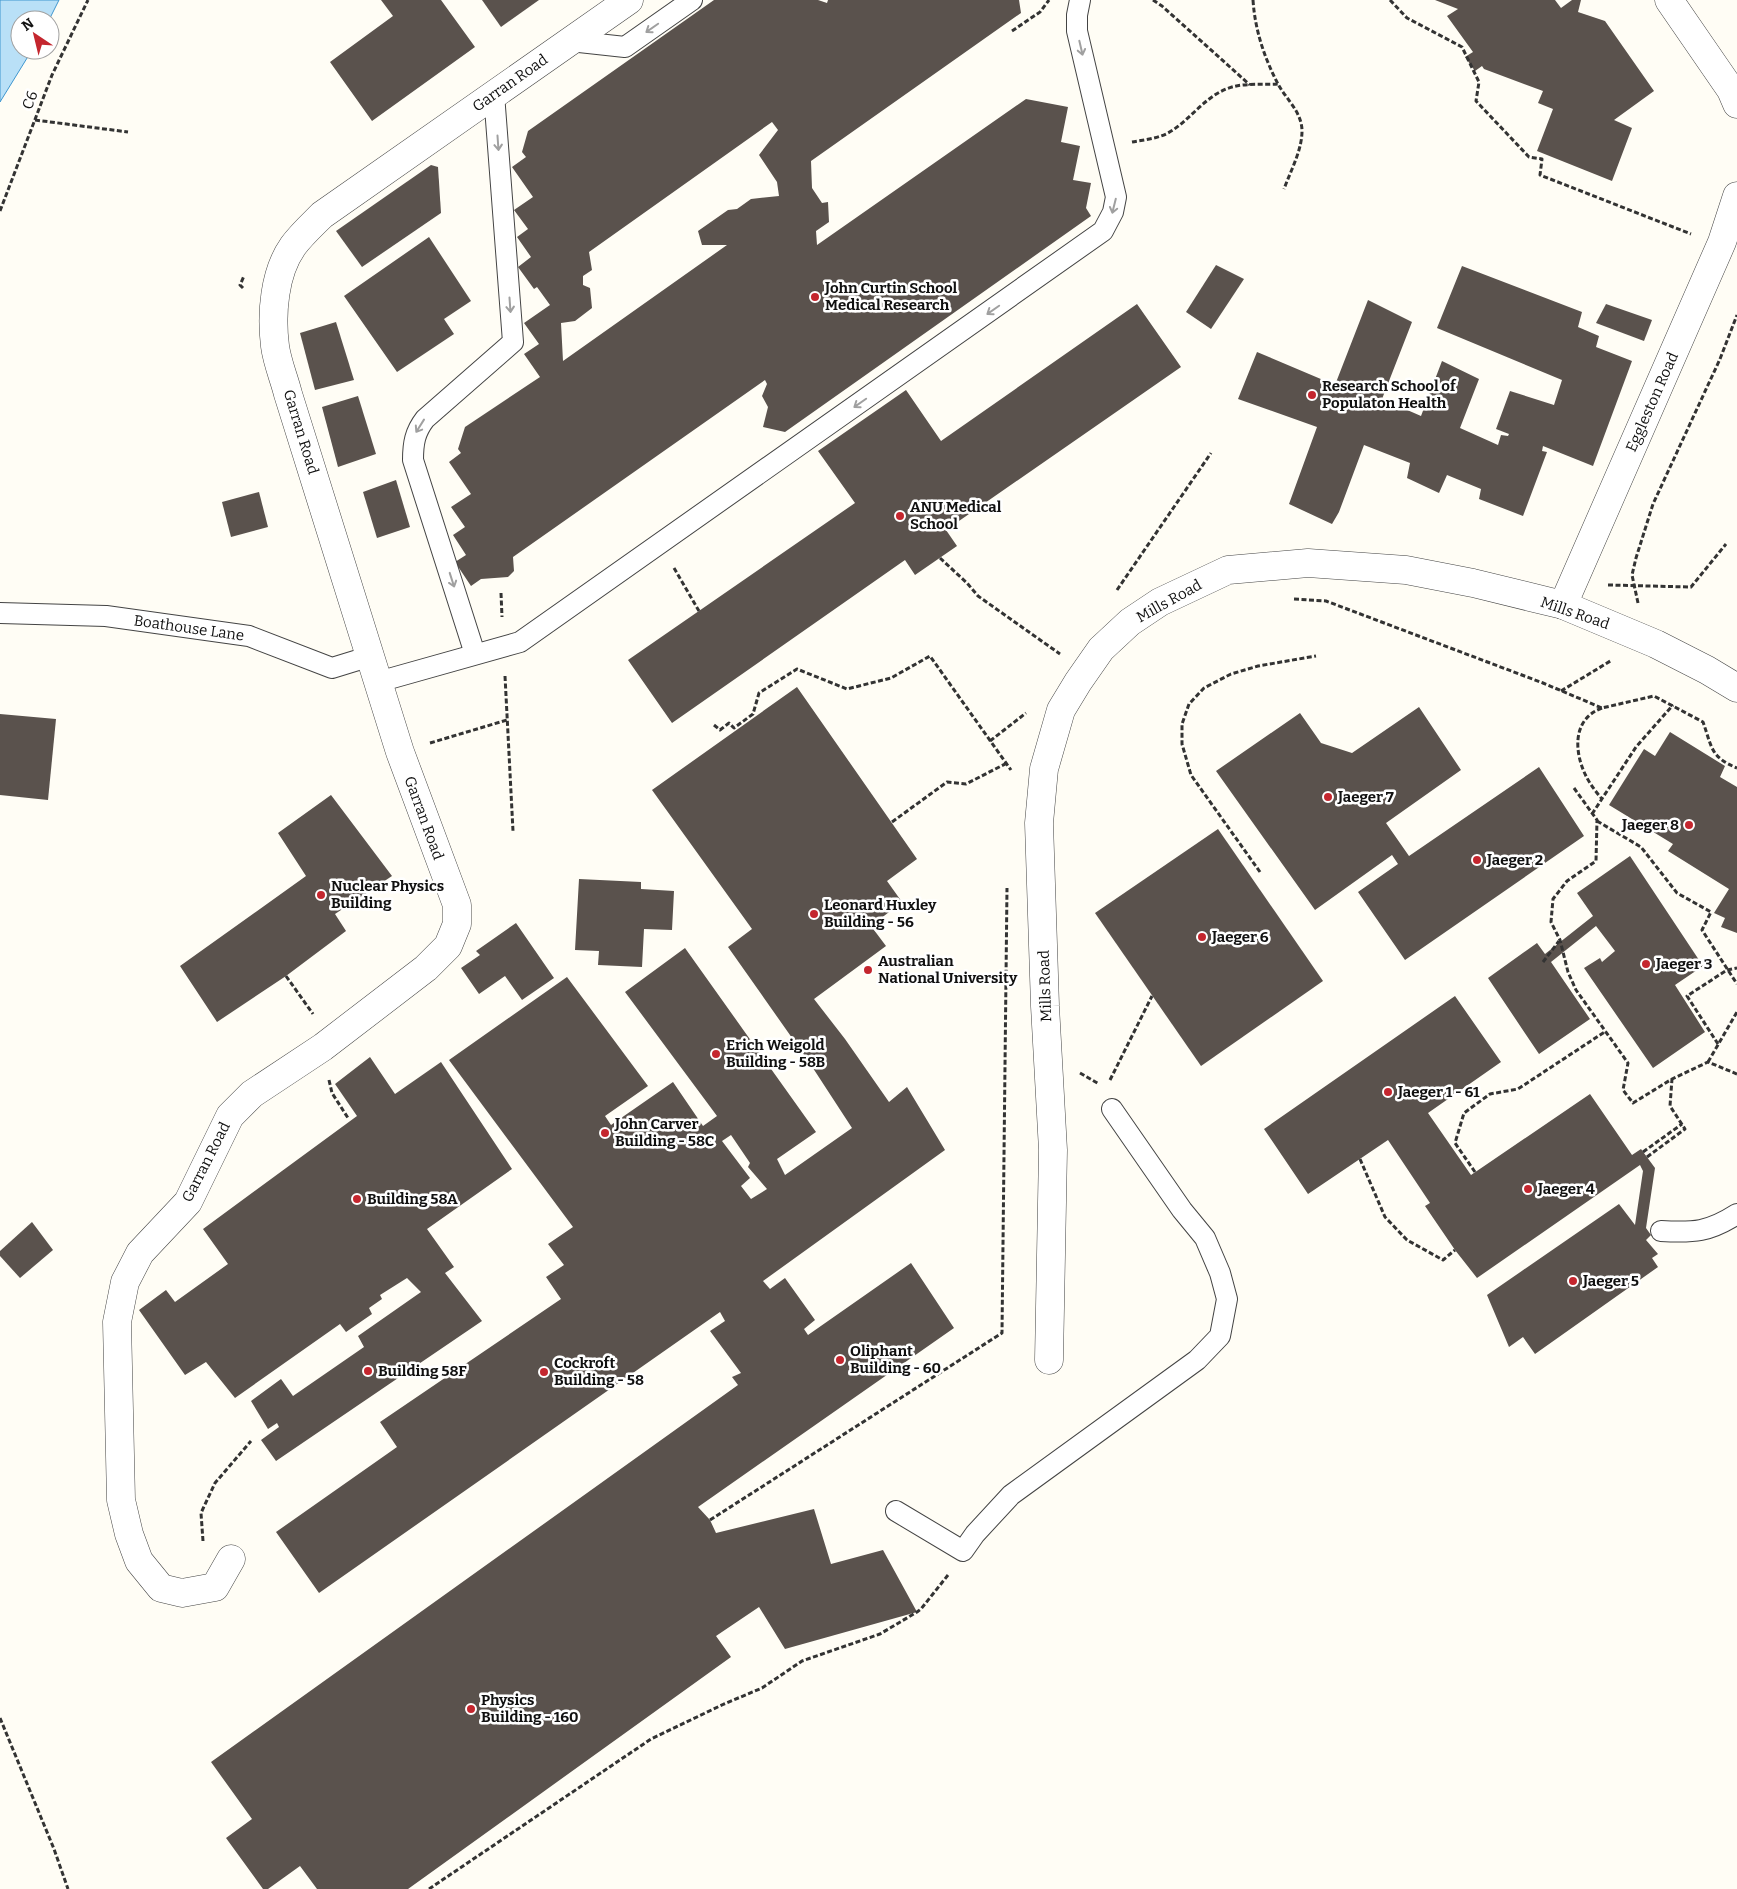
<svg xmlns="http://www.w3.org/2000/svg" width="1737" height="1889" viewBox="0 0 1737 1889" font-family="Bitter,serif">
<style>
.water{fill:#b9e0f7;stroke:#3f96cf}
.building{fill:#5a524d;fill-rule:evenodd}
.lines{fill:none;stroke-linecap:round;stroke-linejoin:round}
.service-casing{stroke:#444;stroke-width:22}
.minor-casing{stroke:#444;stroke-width:29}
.path{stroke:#333;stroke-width:3;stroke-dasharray:5 2.5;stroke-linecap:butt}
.service{stroke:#fff;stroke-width:20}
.minor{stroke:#fff;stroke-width:28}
.oneway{stroke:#a0a0a0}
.poi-dot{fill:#c4262e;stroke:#fff;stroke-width:2}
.labels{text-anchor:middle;stroke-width:5;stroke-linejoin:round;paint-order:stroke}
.street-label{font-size:15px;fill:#111;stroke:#fff}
.poi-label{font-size:15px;font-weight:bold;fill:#111;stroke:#fff;text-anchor:start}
</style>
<rect width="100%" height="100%" fill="#fffdf5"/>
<!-- water -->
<polygon class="water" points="0,0 59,0 49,20 20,20 20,50 32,50 0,102"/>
<!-- building -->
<g class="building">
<polygon points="381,0 441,0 475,47 372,121 330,62 393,16"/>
<polygon points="482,0 539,0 501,27"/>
<path d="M714,0H818L827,3L828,0H1019L1021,13L811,161L812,188L822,203L828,202L829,222L816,231L817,245L1026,99L1068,107L1061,142L1080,146L1073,180L1091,183L1086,208L1091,216L785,432L763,427L768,407L762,396L767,384L765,380L513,557L514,571L508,577L481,579L471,586L455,562L466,555L453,535L465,527L451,507L471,494L449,462L461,453L458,449L465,427L540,377L524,354L539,344L524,323L550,305L537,287L534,289L518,267L531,257L517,237L528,229L514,210L533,197L512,167L526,157L522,152L528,131ZM772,122L778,130L759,155L777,182L779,196L751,199L737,209L728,210L698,231L702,245H727L563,361L561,323L575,321L592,308L590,288L583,285V276L592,270L589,252Z"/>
<polygon points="1435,0 1555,0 1561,8 1572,0 1581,0 1578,12 1605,21 1654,91 1614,120 1632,128 1612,181 1537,151 1553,109 1538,103 1543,91 1484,69 1482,66 1475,71 1465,57 1473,52 1447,16 1458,9"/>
<polygon points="431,165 438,167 441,213 362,267 336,231"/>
<polygon points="429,237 471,301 444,319 454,334 397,372 344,296"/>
<polygon points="1216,265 1244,279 1211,329 1186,312"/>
<polygon points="1462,266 1582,312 1578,327 1599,336 1596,347 1632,361 1593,466 1543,446 1542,451 1547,452 1523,516 1479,499 1481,489 1447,475 1439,493 1407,478 1410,463 1364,445 1339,512 1332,524 1289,504 1317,427 1238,399 1257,352 1335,385 1368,300 1412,322 1382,399 1421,416 1442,361 1479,379 1460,428 1498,445 1501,435 1508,436 1509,434 1496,429 1510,391 1554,405 1562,380 1437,328"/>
<polygon points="1137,304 1181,367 946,530 957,546 915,575 905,560 672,723 628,660 855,503 818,451 906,390 941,441"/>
<polygon points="1606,304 1652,320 1644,341 1596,323"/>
<polygon points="336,322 354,380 315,390 300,333"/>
<polygon points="358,396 376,454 338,467 322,407"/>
<polygon points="396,480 410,527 377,538 363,492"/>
<polygon points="259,492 268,527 231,537 222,502"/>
<path d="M797,687L917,859L887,881L902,902L871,926L886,946L814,999L845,1039L889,1102L907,1087L945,1150L763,1281L770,1289L785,1278L815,1320L804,1329L808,1335L911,1263L954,1328L698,1507L710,1520L716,1533L814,1509L831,1564L883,1550L917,1612L785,1649L759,1607L716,1636L731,1657L408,1889H317L300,1866L268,1889H263L226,1838L252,1819L211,1762L738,1385L732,1377L741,1373L710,1331L725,1321L720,1312L319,1593L276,1532L397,1447L380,1422L561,1299L546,1277L564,1265L548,1244L573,1227L449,1060L567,977L648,1086L605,1116L611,1125L673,1082L703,1126L717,1116L625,992L685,948L816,1132L777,1159L785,1175L852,1128L809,1062L728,947L752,929L652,790ZM731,1135L750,1163L748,1167L767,1189L751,1199L741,1186L750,1178L722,1141Z"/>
<polygon points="1419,707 1461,770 1386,823 1409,856 1539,767 1584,836 1405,960 1358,892 1398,864 1392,855 1315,910 1216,771 1300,713 1321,743 1352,753"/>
<polygon points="0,714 56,719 48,800 0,795"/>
<polygon points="1670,732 1725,766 1720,777 1737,787 1737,933 1721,927 1725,918 1714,913 1729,889 1668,851 1673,844 1609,805 1644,749 1655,756"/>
<polygon points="331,795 392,876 335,914 346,931 286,976 217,1022 180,966 306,876 278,833"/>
<polygon points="1218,829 1323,981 1201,1066 1095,913"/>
<polygon points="1630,856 1703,966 1675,985 1705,1032 1653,1068 1584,968 1600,958 1602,962 1615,951 1596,926 1551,962 1590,1019 1539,1054 1488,978 1537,943 1545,954 1593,916 1577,893"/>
<polygon points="579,879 641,882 641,889 674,891 672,930 644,929 642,967 598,965 599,951 575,950"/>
<polygon points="516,923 554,978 522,1000 505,976 479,994 461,968 480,955 476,951"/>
<polygon points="1455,996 1501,1062 1428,1113 1471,1175 1590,1094 1632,1155 1641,1149 1655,1168 1646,1228 1651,1235 1646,1240 1658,1254 1652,1258 1658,1267 1535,1354 1523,1337 1509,1347 1487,1295 1619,1204 1635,1225 1643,1171 1640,1165 1477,1278 1455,1250 1425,1206 1430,1203 1388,1140 1308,1194 1264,1129"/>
<polygon points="370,1057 395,1094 441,1062 512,1169 427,1229 454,1267 445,1273 482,1321 276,1461 261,1440 279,1427 277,1423 268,1429 251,1401 281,1379 293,1396 364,1347 358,1336 421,1292 407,1278 380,1295 382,1299 369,1308 372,1314 346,1332 340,1324 235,1398 206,1362 185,1375 139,1310 166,1290 175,1302 228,1264 203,1229 357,1116 335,1084"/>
<polygon points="32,1222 53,1250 20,1278 0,1256 0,1251"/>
</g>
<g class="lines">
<!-- service casing -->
<g class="service-casing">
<g id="service">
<polyline points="570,41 625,47 692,0"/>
<polyline points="0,613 106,616 249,636 332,668 371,656"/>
<path d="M475,654L413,460C413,443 415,432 425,419L513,342L494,94"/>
<polyline points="378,682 520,642 1103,231 1113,212 1116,197 1077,31 1077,15 1080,0"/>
<path d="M1661,1231C1694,1233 1709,1232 1737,1214"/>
<polyline points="896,1511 963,1551 975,1534 1011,1495 1197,1360 1220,1336 1227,1299 1220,1273 1205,1238 1182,1210 1112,1109"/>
</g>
</g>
<!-- minor casing -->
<g class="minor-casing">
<g id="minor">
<polyline points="1669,0 1731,90 1737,104"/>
<polyline points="1563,605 1722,242 1737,196"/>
<polyline points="1049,1360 1053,1150 1045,1006 1039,823 1044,769 1061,710 1078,682 1101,649 1130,622 1160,602 1228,570 1308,563 1406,570 1473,583 1563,605 1656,644 1707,670 1737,688"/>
<path d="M231,1559L215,1587L182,1593L161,1588L139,1561L129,1534L121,1500L117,1322L125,1282L140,1253L188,1202L230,1116L252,1094L323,1047L426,968L448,946L457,924V905L400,752L288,394C284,378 277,362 275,346C271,314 274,273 293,246C301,235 312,225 322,215L629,0"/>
</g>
</g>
<!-- path -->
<g class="path">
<polyline points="1153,0 1162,6 1250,85"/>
<path d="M1253,0C1255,30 1264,57 1278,84C1286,99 1302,112 1302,131C1302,150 1291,170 1284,189"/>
<polyline points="1390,0 1407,18 1462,47 1479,82 1476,101 1529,157 1542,159 1540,175 1691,234"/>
<polyline points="1012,31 1040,12 1049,0"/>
<polyline points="35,120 128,132"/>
<path d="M1132,142C1143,140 1155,139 1166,134C1190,122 1204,95 1232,87C1246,83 1264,85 1278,84"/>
<polyline points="0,211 52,75 88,0"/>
<polyline points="243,288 240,285 244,276"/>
<polyline points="940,558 967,583 978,596 1060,654"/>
<polyline points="674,568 699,611"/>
<polyline points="1608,585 1691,587 1726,544"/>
<polyline points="1117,590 1211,453"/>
<polyline points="501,593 502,617"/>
<path d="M1294,599L1326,601L1543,683L1602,708L1654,696L1703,722C1712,747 1710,757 1737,768"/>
<polyline points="1638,603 1632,575 1636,558 1653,504 1720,359 1737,315"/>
<polyline points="505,676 513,831"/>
<polyline points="1561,691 1612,660"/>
<path d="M1602,708C1572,719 1574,752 1586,776C1590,784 1596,792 1602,799"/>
<polyline points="714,725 720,730 729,723 734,728 753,714 759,693 797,669 847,689 891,678 930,656 1011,770"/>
<polyline points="990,741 1026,713"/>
<polyline points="430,743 507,720"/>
<polyline points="1574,788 1597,820 1596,861 1567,881 1553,899 1551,922 1560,940 1568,972 1576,990 1628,1063 1623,1090 1633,1103 1672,1079 1708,1062 1737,1074"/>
<polyline points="1592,814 1636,747 1673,705"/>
<polyline points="1597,821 1641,847 1677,893 1711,912 1702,930 1737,984"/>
<polyline points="892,822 947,782 966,784 1007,763"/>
<polyline points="1260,872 1191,775 1182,744 1182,724 1189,704 1204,688 1231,674 1258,666 1316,656"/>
<polyline points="1543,962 1559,941"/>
<polyline points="286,976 313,1014"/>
<polyline points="1718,1044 1687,996 1727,970 1737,968"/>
<polyline points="1708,1062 1737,1012"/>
<polyline points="1080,1073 1099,1084"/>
<polyline points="329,1080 332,1093 348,1118"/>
<polyline points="1110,1080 1152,996"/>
<polyline points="1643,1152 1682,1124"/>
<polyline points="1647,1157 1685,1129 1670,1106 1672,1079"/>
<polyline points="1360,1159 1385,1217 1407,1240 1443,1260 1455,1250"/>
<polyline points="1475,1172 1455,1143 1464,1113 1490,1094 1518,1089 1606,1031"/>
<polyline points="710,1520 1002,1333 1007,888"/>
<polyline points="203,1541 201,1513 215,1483 251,1441"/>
<polyline points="0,1718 54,1849 68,1889"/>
<polyline points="429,1889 651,1739 724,1704 762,1688 802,1661 880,1634 917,1612 921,1609 948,1575"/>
</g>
<!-- service -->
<use href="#service" class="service"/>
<!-- minor -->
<use href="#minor" class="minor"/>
</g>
<!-- one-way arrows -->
<defs><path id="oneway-shaft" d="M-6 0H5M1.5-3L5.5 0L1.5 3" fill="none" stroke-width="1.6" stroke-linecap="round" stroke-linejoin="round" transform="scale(1.25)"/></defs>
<g class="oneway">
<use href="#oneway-shaft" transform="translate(652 28) rotate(145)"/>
<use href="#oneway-shaft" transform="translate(1081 48) rotate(77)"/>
<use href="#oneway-shaft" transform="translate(498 143) rotate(86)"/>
<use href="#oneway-shaft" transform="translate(1114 206) rotate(104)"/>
<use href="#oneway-shaft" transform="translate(510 305) rotate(86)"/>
<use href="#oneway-shaft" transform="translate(993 310) rotate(145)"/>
<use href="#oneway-shaft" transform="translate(860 403) rotate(145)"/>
<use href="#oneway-shaft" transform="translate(420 426) rotate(122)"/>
<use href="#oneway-shaft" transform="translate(452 580) rotate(72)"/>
</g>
<!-- markers -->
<g class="poi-dot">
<circle cx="815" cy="297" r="5"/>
<circle cx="1312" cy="395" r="5"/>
<circle cx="900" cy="516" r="5"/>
<circle cx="1328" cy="797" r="5"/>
<circle cx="1689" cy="825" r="5"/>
<circle cx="1477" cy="860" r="5"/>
<circle cx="321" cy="895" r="5"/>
<circle cx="814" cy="914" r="5"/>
<circle cx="1202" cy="937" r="5"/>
<circle cx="1646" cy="964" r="5"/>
<circle cx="868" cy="970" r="5"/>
<circle cx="716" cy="1054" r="5"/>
<circle cx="1388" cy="1092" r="5"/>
<circle cx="605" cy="1133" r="5"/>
<circle cx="1528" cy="1189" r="5"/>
<circle cx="357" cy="1199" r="5"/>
<circle cx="1573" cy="1281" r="5"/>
<circle cx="840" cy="1360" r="5"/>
<circle cx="368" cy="1371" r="5"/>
<circle cx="544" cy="1372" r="5"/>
<circle cx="471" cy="1709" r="5"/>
</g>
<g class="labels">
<!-- street labels -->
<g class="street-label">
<text transform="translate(510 83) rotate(-35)" y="5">Garran Road</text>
<text transform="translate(30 100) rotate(-69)" y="5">C6</text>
<text transform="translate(1652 402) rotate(-66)" y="5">Eggleston Road</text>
<text transform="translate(301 432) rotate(73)" y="5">Garran Road</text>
<text transform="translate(1169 601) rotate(-29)" y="5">Mills Road</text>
<text transform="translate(1575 613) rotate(19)" y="5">Mills Road</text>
<text transform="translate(189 628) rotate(8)" y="5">Boathouse Lane</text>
<text transform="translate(424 818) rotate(70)" y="5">Garran Road</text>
<text transform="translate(1045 986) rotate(-92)" y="5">Mills Road</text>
<text transform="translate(206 1162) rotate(-63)" y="5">Garran Road</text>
</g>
<!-- poi labels -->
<g class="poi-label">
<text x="825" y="293">John Curtin School<tspan x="825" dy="17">Medical Research</tspan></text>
<text x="1322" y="391">Research School of<tspan x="1322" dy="17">Populaton Health</tspan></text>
<text x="910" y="512">ANU Medical<tspan x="910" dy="17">School</tspan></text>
<text x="1338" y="802">Jaeger 7</text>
<text x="1679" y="830" text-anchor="end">Jaeger 8</text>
<text x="1487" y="865">Jaeger 2</text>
<text x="331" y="891">Nuclear Physics<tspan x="331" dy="17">Building</tspan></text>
<text x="824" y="910">Leonard Huxley<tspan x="824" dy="17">Building - 56</tspan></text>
<text x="1212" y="942">Jaeger 6</text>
<text x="878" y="966">Australian<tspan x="878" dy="17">National University</tspan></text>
<text x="1656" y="969">Jaeger 3</text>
<text x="726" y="1050">Erich Weigold<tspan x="726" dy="17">Building - 58B</tspan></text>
<text x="1398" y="1097">Jaeger 1 - 61</text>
<text x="615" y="1129">John Carver<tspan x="615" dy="17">Building - 58C</tspan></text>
<text x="1538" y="1194">Jaeger 4</text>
<text x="367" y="1204">Building 58A</text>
<text x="1583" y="1286">Jaeger 5</text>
<text x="850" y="1356">Oliphant<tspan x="850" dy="17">Building - 60</tspan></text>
<text x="554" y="1368">Cockroft<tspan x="554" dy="17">Building - 58</tspan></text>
<text x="378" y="1376">Building 58F</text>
<text x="481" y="1705">Physics<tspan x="481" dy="17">Building - 160</tspan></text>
</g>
</g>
<!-- north arrow -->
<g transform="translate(35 35) rotate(325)"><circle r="24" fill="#ffffff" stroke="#a0a0a0"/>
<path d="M0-4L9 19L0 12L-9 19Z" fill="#c4262e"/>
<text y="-8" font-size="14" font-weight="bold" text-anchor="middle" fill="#111111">N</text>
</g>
</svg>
